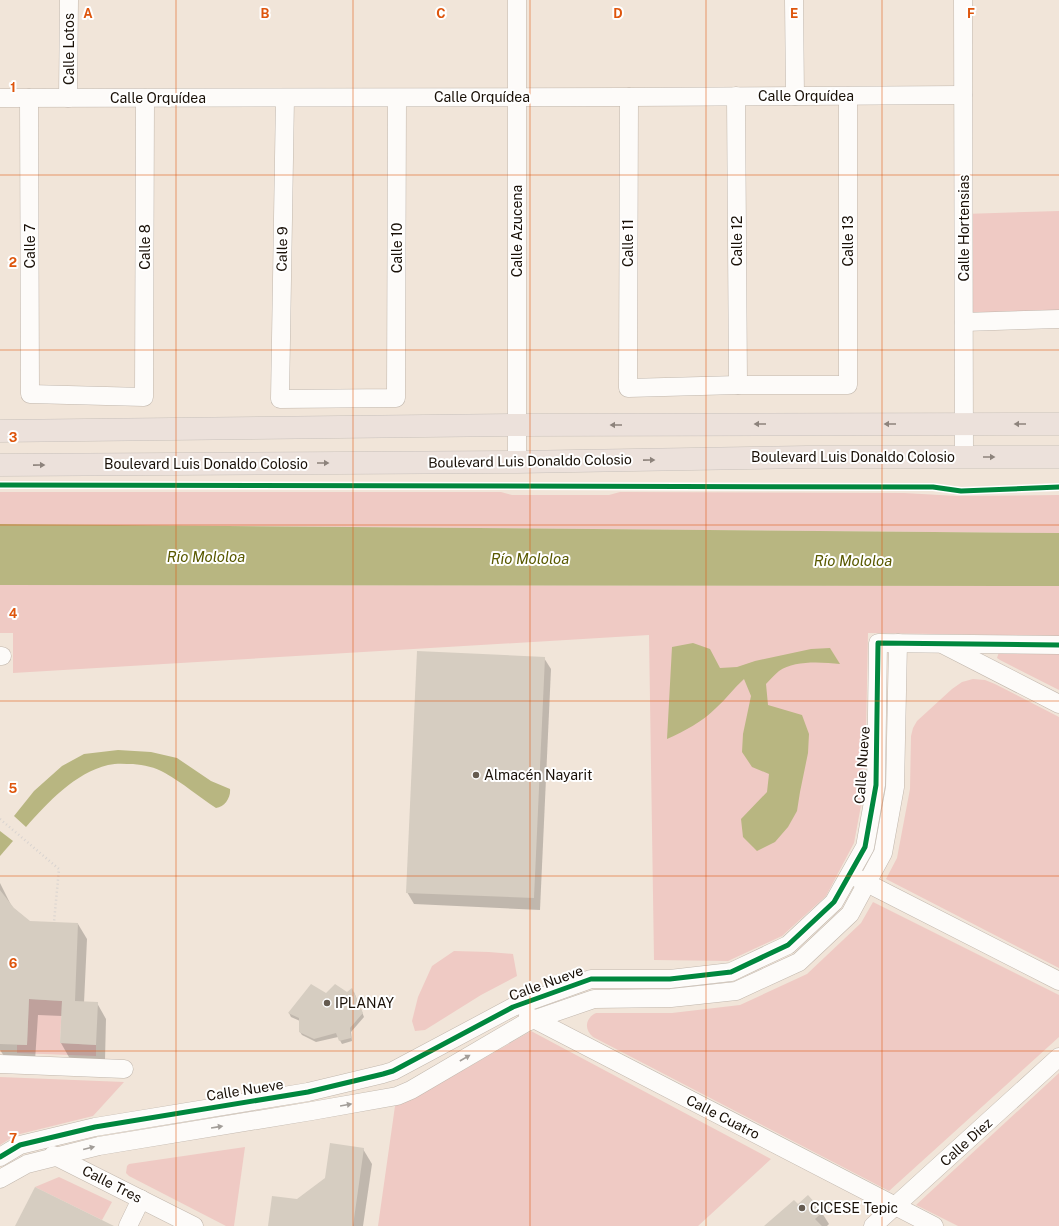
<svg xmlns="http://www.w3.org/2000/svg" width="1059" height="1226" viewBox="0 0 1059 1226" font-family="'Public Sans',sans-serif">
<style>
.green{fill:#efcac4}
.water{fill:#b8b681}
.shadow{fill:#0003}
.building{fill:#d6cdc1}
.lines{fill:none;stroke-linecap:round;stroke-linejoin:round}
.minor-casing{stroke:#c1b7ad;stroke-width:19}
.major-casing{stroke:#c8c1bb;stroke-width:23}
.path{stroke:#d8d3d0;stroke-width:2.5;stroke-dasharray:1 3;stroke-linecap:butt}
.minor{stroke:#fdfbf9;stroke-width:18}
.major{stroke:#ece1db;stroke-width:22}
.cycleway-casing{stroke:#fff;stroke-width:8}
.cycleway{stroke:#00873e;stroke-width:5}
.oneway{fill:#8d837c}
.oneway2{fill:#a29d98}
.grid{fill:none;stroke:#de550c;stroke-width:1;stroke-opacity:0.55}
.poi-dot{fill:#655b50;stroke:#fff;stroke-width:1.5}
.labels{text-anchor:middle;stroke-width:4;stroke-linejoin:round;paint-order:stroke}
.street-label{font-size:14px;fill:#191007;stroke:#fff}
.poi-label{font-size:14px;fill:#191007;stroke:#fff;text-anchor:start}
.water-label{font-size:15px;font-style:italic;fill:#595900;stroke:#fff}
.grid-label{font-size:13px;text-anchor:middle;font-weight:bold;fill:#de550c;stroke:#fff;stroke-width:4;stroke-linejoin:round;paint-order:stroke}
</style>
<rect width="100%" height="100%" fill="#f1e5d9"/>
<!-- green -->
<g class="green">
<polygon points="1059,211 1059,319 964,322 964,214"/>
<polygon points="0,492 501,492 512,495 609,495 620,492 904,493 957,496 1059,495 1059,533 0,524"/>
<polygon points="0,585 1059,586 1059,636 868,633 865,784 854,843 826,896 782,936 728,961 654,960 649,635 13,673 13,633 0,633"/>
<polygon points="999,652 1059,653 1059,690 1000,660 997,658"/>
<polygon points="973,679 985,680 995,684 1059,717 1059,968 886,879 897,858 910,789 911,736 913,728 917,721 952,689 962,682"/>
<path d="M873,902L1059,995V1037L889,1191L593,1037C584,1030 585,1018 596,1013H672L740,1005L807,974L861,923Z"/>
<polygon points="454,951 489,952 513,954 517,976 481,995 425,1030 415,1031 412,1021 418,997 432,966"/>
<polygon points="29,999 62,1001 60,1043 96,1045 96,1056 17,1053 17,1045 27,1045"/>
<polygon points="531,1031 771,1159 698,1226 378,1226 395,1106 467,1068"/>
<polygon points="1059,1073 1059,1226 958,1226 916,1205"/>
<polygon points="0,1077 124,1082 93,1116 16,1135 0,1145"/>
<polygon points="245,1147 234,1226 226,1226 129,1176 126,1173 127,1166 129,1164"/>
<polygon points="59,1177 112,1202 102,1220 35,1187"/>
</g>
<!-- water -->
<g class="water">
<polygon points="0,524 1059,533 1059,586 0,585"/>
<path d="M693,643L710,649L720,668L737,667L755,661L811,649L830,648L840,664C822,662 794,660 779,671C774,675 770,680 766,684L768,705L802,715L809,734L808,753L800,792L797,811L788,827L775,842L757,851L743,837L741,819L767,792L769,774L752,767L742,752L743,734L751,696L744,679C734,688 726,699 716,708C702,722 685,731 667,739L672,647Z"/>
<path d="M118,750L151,752L177,758L211,781L230,789C231,797 225,807 216,808C199,797 183,783 165,773C155,767 144,765 133,764C125,764 117,763 108,765C75,773 48,802 26,827L14,816L34,791L62,766L84,754Z"/>
<polygon points="0,831 13,841 0,856"/>
</g>
<!-- shadow -->
<g class="shadow">
<polygon points="544,658 551,669 540,910 414,904 407,892"/>
<polygon points="0,883 12,907 30,922 78,924 87,939 84,1003 97,1003 106,1019 105,1060 70,1059 61,1043 62,1016 38,1015 35,1061 6,1059 0,1050"/>
<polygon points="354,992 364,1017 351,1032 352,1041 342,1044 338,1037 316,1042 302,1035 300,1032 300,1021 291,1017 289,1013 327,994"/>
<polygon points="363,1149 372,1164 363,1226 269,1226"/>
<polygon points="798,1205 822,1213 829,1224 827,1226 766,1226"/>
</g>
<!-- building -->
<g class="building">
<polygon points="417,651 545,657 534,898 406,893"/>
<polygon points="0,890 14,908 30,921 78,923 75,1001 98,1002 96,1045 60,1043 62,1001 29,999 27,1045 0,1044"/>
<polygon points="311,984 326,993 335,984 347,992 352,988 363,1013 350,1028 351,1038 339,1041 336,1033 314,1039 299,1032 299,1018 288,1013"/>
<polygon points="330,1143 364,1148 353,1226 268,1226 272,1196 297,1199 325,1178"/>
<polygon points="35,1187 114,1226 15,1226"/>
<polygon points="808,1195 823,1212 815,1219 822,1226 764,1226 794,1200 798,1204"/>
</g>
<g class="lines">
<!-- minor casing -->
<g class="minor-casing">
<g id="minor">
<polyline points="517,0 517,462"/>
<polyline points="794,0 795,96"/>
<polyline points="963,0 964,457"/>
<polyline points="736,96 738,385"/>
<polyline points="629,97 628,388 738,385 848,385 848,96"/>
<polyline points="0,98 629,97 963,95"/>
<polyline points="29,98 30,394 144,397 145,98"/>
<polyline points="68,98 69,0"/>
<polyline points="285,98 280,399 396,398 397,98"/>
<polyline points="964,322 1059,319"/>
<polyline points="944,645 1059,704"/>
<polyline points="0,656 2,656"/>
<polyline points="857,878 1059,981"/>
<polyline points="528,1016 934,1226"/>
<polyline points="0,1064 124,1069"/>
<polyline points="53,1155 194,1226"/>
<polyline points="0,1157 20,1145 95,1127 308,1092 383,1074 393,1071 513,1007 591,979 670,979 731,972 788,945 834,902 865,847 876,785 878,643 1059,645"/>
<polyline points="0,1179 27,1164 99,1146 312,1111 397,1096 411,1090 527,1022 594,999 671,998 736,991 799,962 850,914 883,853 895,787 898,643"/>
<polyline points="128,1226 141,1199"/>
<polyline points="873,1226 1059,1057"/>
</g>
</g>
<!-- major casing -->
<g class="major-casing">
<g id="major">
<polyline points="0,431 518,425 1059,424"/>
<polyline points="0,465 517,462 807,457 1059,457"/>
</g>
</g>
<!-- path -->
<polyline class="path" points="0,819 59,869 54,922"/>
<!-- minor -->
<use href="#minor" class="minor"/>
<!-- major -->
<use href="#major" class="major"/>
<!-- cycleway casing -->
<g class="cycleway-casing">
<g id="cycleway">
<polyline points="0,485 933,487 961,491 1059,487"/>
<polyline points="0,1157 20,1145 95,1127 308,1092 383,1074 393,1071 513,1007 591,979 670,979 731,972 788,945 834,902 865,847 876,785 878,643 1059,645"/>
</g>
</g>
<!-- cycleway -->
<use href="#cycleway" class="cycleway"/>
</g>
<!-- one-way arrows -->
<defs><path id="oneway-solid" d="M-6-.8H1V-3.2L6.5 0L1 3.2V.8H-6Z"/></defs>
<g class="oneway">
<use href="#oneway-solid" transform="translate(760 424) rotate(180)"/>
<use href="#oneway-solid" transform="translate(890 424) rotate(180)"/>
<use href="#oneway-solid" transform="translate(1020 424) rotate(-180)"/>
<use href="#oneway-solid" transform="translate(616 425) rotate(180)"/>
<use href="#oneway-solid" transform="translate(989 457)"/>
<use href="#oneway-solid" transform="translate(649 460) rotate(-1)"/>
<use href="#oneway-solid" transform="translate(323 463)"/>
<use href="#oneway-solid" transform="translate(39 465) rotate(-1)"/>
</g>
<g class="oneway2">
<use href="#oneway-solid" transform="translate(465 1058) rotate(-30)"/>
<use href="#oneway-solid" transform="translate(346 1105) rotate(-10)"/>
<use href="#oneway-solid" transform="translate(217 1127) rotate(-9)"/>
<use href="#oneway-solid" transform="translate(89 1148) rotate(-14)"/>
</g>
<!-- grid -->
<path class="grid" d="M176,0V1226M353,0V1226M530,0V1226M706,0V1226M882,0V1226M0,175H1059M0,350H1059M0,525H1059M0,701H1059M0,876H1059M0,1051H1059"/>
<!-- markers -->
<g class="poi-dot">
<circle cx="476" cy="775" r="4"/>
<circle cx="327" cy="1003" r="4"/>
<circle cx="802" cy="1208" r="4"/>
</g>
<g class="labels">
<!-- street labels -->
<g class="street-label">
<text transform="translate(69 49) rotate(-90)" y="5">Calle Lotos</text>
<text x="806" y="101">Calle Orquídea</text>
<text x="482" y="102">Calle Orquídea</text>
<text x="158" y="103">Calle Orquídea</text>
<text transform="translate(964 228) rotate(-90)" y="5">Calle Hortensias</text>
<text transform="translate(517 231) rotate(-90)" y="5">Calle Azucena</text>
<text transform="translate(737 241) rotate(-90)" y="5">Calle 12</text>
<text transform="translate(848 241) rotate(-90)" y="5">Calle 13</text>
<text transform="translate(628 243) rotate(-90)" y="5">Calle 11</text>
<text transform="translate(30 246) rotate(-90)" y="5">Calle 7</text>
<text transform="translate(145 247) rotate(-90)" y="5">Calle 8</text>
<text transform="translate(397 248) rotate(-90)" y="5">Calle 10</text>
<text transform="translate(282 249) rotate(-89)" y="5">Calle 9</text>
<text x="853" y="462">Boulevard Luis Donaldo Colosio</text>
<text transform="translate(530 461) rotate(-1)" y="5">Boulevard Luis Donaldo Colosio</text>
<text x="206" y="469">Boulevard Luis Donaldo Colosio</text>
<text transform="translate(862 765) rotate(-86)" y="5">Calle Nueve</text>
<text transform="translate(546 983) rotate(-20)" y="5">Calle Nueve</text>
<text transform="translate(245 1090) rotate(-9)" y="5">Calle Nueve</text>
<text transform="translate(723 1117) rotate(27)" y="5">Calle Cuatro</text>
<text transform="translate(966 1142) rotate(-42)" y="5">Calle Diez</text>
<text transform="translate(112 1184) rotate(27)" y="5">Calle Tres</text>
</g>
<!-- poi labels -->
<g class="poi-label">
<text x="484" y="780">Almacén Nayarit</text>
<text x="335" y="1008">IPLANAY</text>
<text x="810" y="1213">CICESE Tepic</text>
</g>
<!-- water labels -->
<g class="water-label">
<text x="206" y="562">Río Mololoa</text>
<text x="530" y="564">Río Mololoa</text>
<text x="853" y="566">Río Mololoa</text>
</g>
</g>
<g class="grid-label">
<text x="88" y="18">A</text>
<text x="265" y="18">B</text>
<text x="441" y="18">C</text>
<text x="618" y="18">D</text>
<text x="794" y="18">E</text>
<text x="971" y="18">F</text>
<text x="13" y="92">1</text>
<text x="13" y="267">2</text>
<text x="13" y="442">3</text>
<text x="13" y="618">4</text>
<text x="13" y="793">5</text>
<text x="13" y="968">6</text>
<text x="13" y="1143">7</text>
</g>
</svg>
